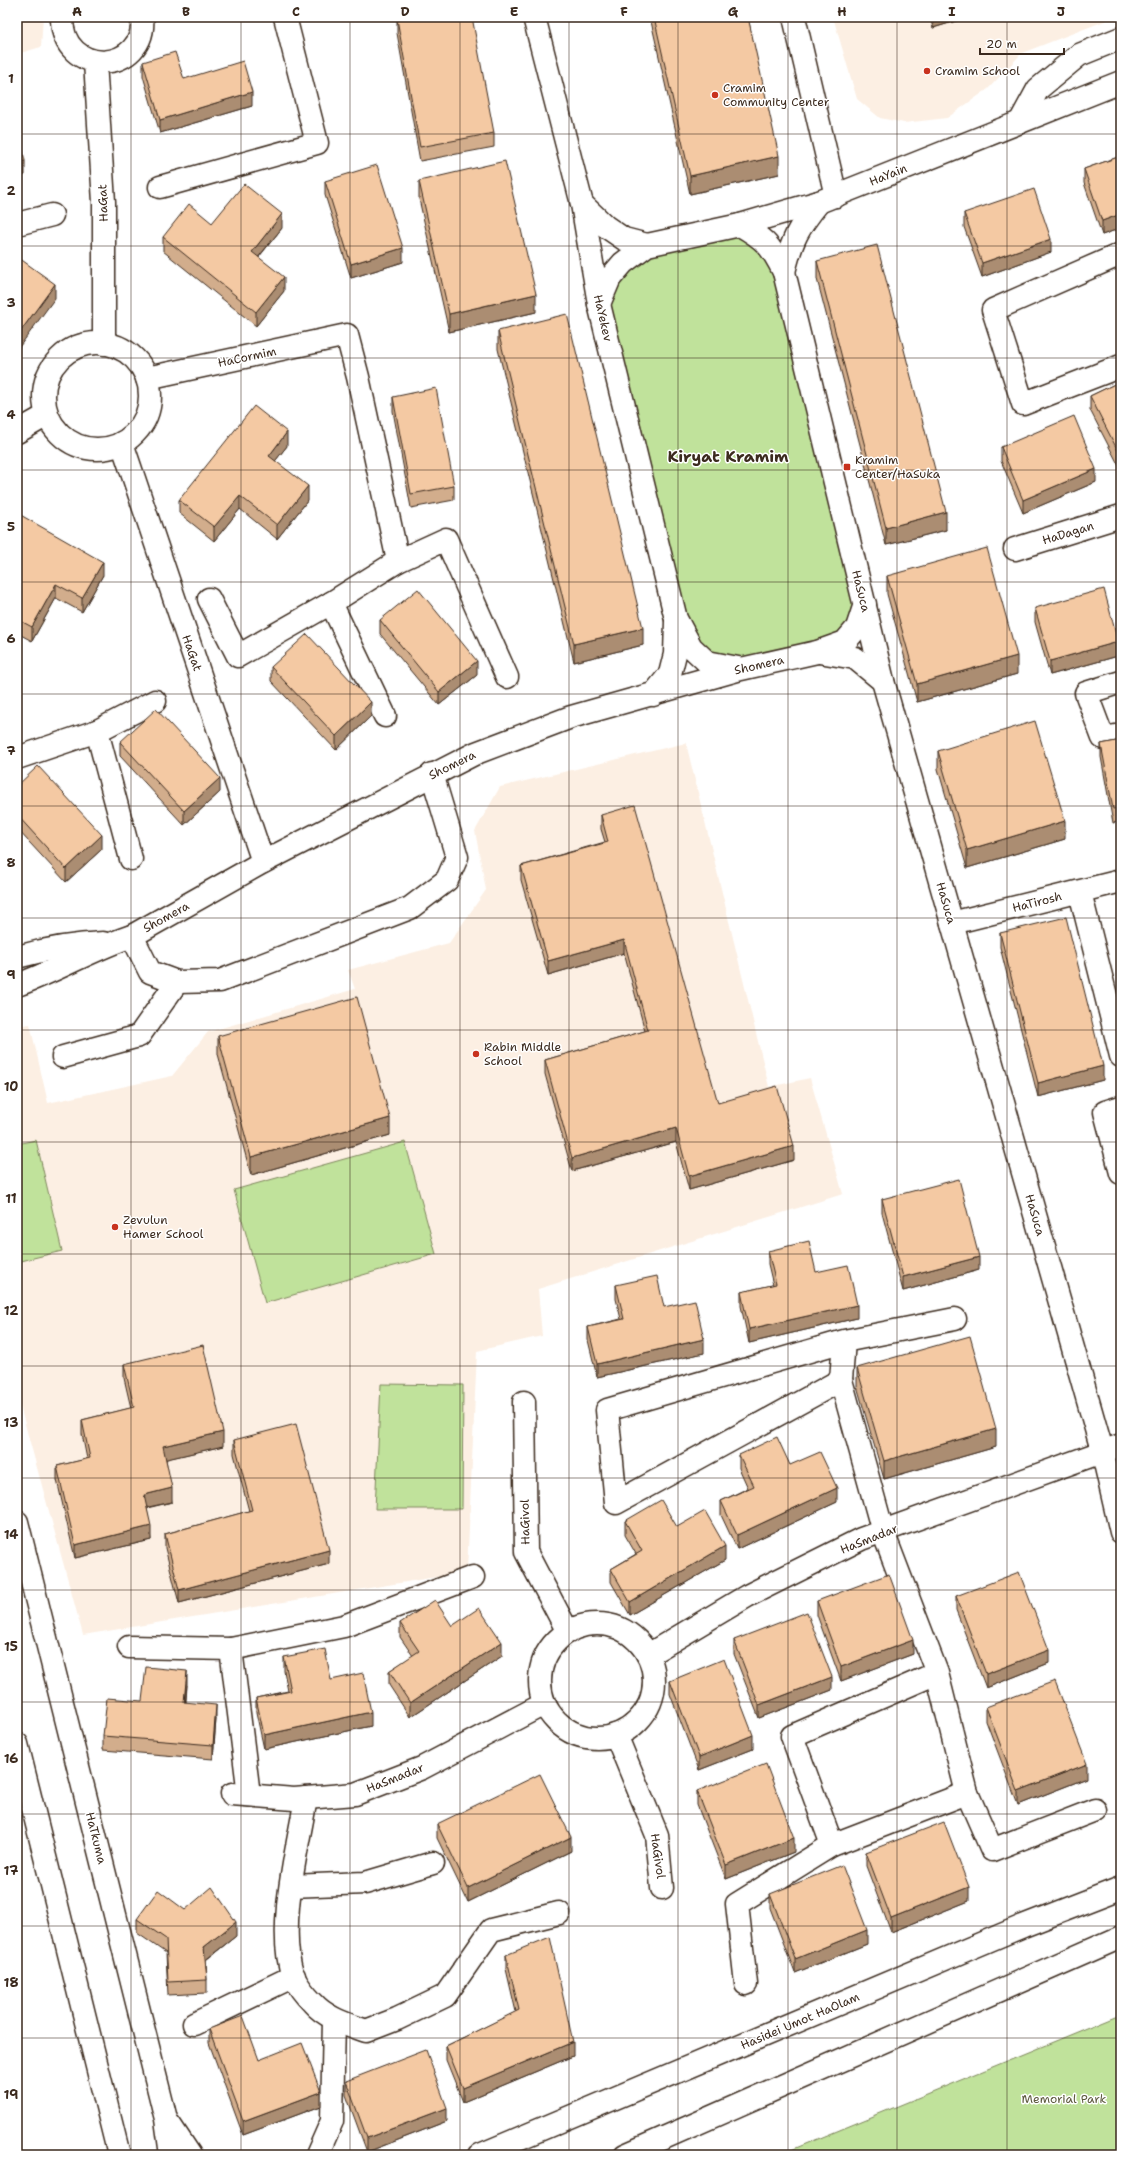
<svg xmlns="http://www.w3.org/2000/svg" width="1138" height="2172" viewBox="0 0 1138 2172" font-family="'Shantell Sans',sans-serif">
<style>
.built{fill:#fcefe3}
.green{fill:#c0e29b;stroke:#7e865c}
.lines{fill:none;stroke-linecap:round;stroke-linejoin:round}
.minor-casing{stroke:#3b2a1e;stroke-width:25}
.minor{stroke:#fff;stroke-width:22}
.wall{fill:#d2ad8c;stroke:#3b2a1e}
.shaded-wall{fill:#ab8d72;stroke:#3b2a1e}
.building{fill:#f4c9a3;stroke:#3b2a1e}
.grid{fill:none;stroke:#3b2a1e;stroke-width:1;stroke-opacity:0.55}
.poi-dot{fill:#c8321e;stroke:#fff;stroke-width:1.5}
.labels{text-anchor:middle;stroke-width:3;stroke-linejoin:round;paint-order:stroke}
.poi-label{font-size:12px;fill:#3b2a1e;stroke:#fff;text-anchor:start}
.street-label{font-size:12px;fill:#3b2a1e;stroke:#fff}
.park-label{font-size:12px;fill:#5c583d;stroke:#fff}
.district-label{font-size:16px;font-weight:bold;fill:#3b2a1e;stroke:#fff}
.neatline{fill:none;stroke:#3b2a1e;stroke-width:1.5}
.grid-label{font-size:13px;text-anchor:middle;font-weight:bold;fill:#3b2a1e}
</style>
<rect width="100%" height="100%" fill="#fff"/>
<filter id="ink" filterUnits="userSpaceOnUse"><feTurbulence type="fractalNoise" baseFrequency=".025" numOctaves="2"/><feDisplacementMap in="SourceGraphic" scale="8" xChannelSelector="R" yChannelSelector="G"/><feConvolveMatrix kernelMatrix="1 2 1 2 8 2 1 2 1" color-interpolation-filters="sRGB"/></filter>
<g filter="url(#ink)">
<!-- built -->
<g class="built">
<polygon points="17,17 43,17 41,47 17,54"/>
<polygon points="833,17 1115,17 1022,53 988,89 947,118 904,123 880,118 857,99"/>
<polygon points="686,743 769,1087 810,1078 843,1194 538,1289 542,1336 477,1351 467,1572 83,1635 17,1395 17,1026 30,1024 48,1103 172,1076 208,1032 355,989 348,970 449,943 486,890 475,831 500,787"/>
</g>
<!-- green -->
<g class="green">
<polygon points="740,225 773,249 865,604 857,628 741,669 691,647 599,304 623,263"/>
<polygon points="36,1140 62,1251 17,1262 17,1144"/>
<polygon points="405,1142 436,1254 265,1303 234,1190"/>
<polygon points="381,1384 463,1385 462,1509 375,1509"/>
<polygon points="1121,2014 1121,2155 779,2155"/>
</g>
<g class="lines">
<!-- minor casing -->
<g class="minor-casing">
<g id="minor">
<path d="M62,17C61,79 148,74 142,17"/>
<polyline points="534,17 582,204 599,304 676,619 691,647 707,662 738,668"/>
<polyline points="794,17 836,196"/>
<polyline points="95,62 104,202 104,344"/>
<polyline points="1020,122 1038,89 1079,55 1121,38"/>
<polyline points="160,187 317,143 285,17"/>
<polyline points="582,204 605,226 624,239 647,245"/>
<polyline points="17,224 52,215"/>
<path d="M740,225C766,240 771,246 784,272L883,681L1102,1450L1121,1532"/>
<polyline points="1121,254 993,310 1023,404 1121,366"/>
<path d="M784,272C792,239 798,228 819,202"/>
<polyline points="599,304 610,278 623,263 647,245 740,225 819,202 1121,82"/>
<circle cx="97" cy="396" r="53"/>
<polyline points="147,378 347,335 358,377 398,561"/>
<polyline points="17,432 47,415"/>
<polyline points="122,443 263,862"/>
<polyline points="1015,549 1121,516"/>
<polyline points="209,599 238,656 331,603 398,561 446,539 507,677"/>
<polyline points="331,603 385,716"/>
<polyline points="819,652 855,658 883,681"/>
<polyline points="1121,682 1086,693 1103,738 1121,735"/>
<polyline points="653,695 670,674 675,654 676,621"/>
<polyline points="97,731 131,859"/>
<polyline points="17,758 97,731 155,701"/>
<polyline points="1080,892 1121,1056"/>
<polyline points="952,923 1121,881"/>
<polyline points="132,936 150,972 177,982 220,981 410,908 447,880 457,857 432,774"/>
<path d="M17,957C46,949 73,944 103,943"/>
<path d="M17,985C57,971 92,949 132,936L263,862L476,753L571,717L741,669L817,652L845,642L857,628L865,604"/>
<polyline points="63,1057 139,1036 177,982"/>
<polyline points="1121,1107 1105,1112 1121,1173"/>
<polyline points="844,1341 841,1380 616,1503 607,1410 844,1341 955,1319"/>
<polyline points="841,1380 883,1532 937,1673 967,1793 832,1845 792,1736 937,1673"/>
<polyline points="524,1402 526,1552 568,1632"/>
<polyline points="17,1522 166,2119 171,2155"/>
<circle cx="597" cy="1681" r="57"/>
<polyline points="129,1647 231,1649 344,1626 473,1577"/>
<polyline points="231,1649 249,1795"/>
<polyline points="648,1655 747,1596 861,1539 1121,1445"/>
<polyline points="616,1735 657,1835 662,1888"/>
<polyline points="17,1744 119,2155"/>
<polyline points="967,1793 992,1850 1095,1810"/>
<polyline points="232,1794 294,1799 355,1794 422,1768 544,1704"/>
<path d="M306,1798C298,1847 276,1929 293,1976C297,1984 306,1996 313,2003C326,2018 347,2024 366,2031L397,2019L445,1996L491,1930L559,1913"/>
<polyline points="291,1886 365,1883 433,1863"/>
<polyline points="746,1984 737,1904 832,1845"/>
<polyline points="194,2024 294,1976"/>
<polyline points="170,2125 190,2155"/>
<polyline points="317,2155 332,2121 334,2019"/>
<polyline points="480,2155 1023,1926 1121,1888"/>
<polyline points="625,2155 1121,1937"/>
</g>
</g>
<!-- minor -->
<use href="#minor" class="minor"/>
</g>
<!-- wall -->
<g class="wall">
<polygon points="650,17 748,17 779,174 690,194"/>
<polygon points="930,17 969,17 933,28"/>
<polygon points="397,19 494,133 494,147 420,161 397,33"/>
<polygon points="143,62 184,79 252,106 160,133 143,76"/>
<polygon points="1121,156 1121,228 1102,235 1084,183 1084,169"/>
<polygon points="325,181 403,262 351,278 325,195"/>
<polygon points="419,181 536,312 449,332 419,199"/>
<polygon points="964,213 1051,252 982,277 964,227"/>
<polygon points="212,223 282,228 259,257 284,291 256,326 163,251 163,237"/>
<polygon points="817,261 946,530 886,545 817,279"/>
<polygon points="498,331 643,645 574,662 498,349"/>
<polygon points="1121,381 1121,465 1119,466 1090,410 1090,396"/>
<polygon points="393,397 454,486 454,500 411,508 393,411"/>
<polygon points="287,446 275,461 308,500 277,539 240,509 214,541 179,513 179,500"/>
<polygon points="1001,447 1096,482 1023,513 1001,461"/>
<polygon points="17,513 103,575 82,612 56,598 32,641 17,633"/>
<polygon points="887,576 1017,674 917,702 887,594"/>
<polygon points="1035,608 1118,656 1050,675 1035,622"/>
<polygon points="380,620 477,675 439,705 380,634"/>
<polygon points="271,667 371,716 336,750 271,681"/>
<polygon points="1121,740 1121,821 1113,823 1101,757 1101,744"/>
<polygon points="120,742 220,792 184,825 120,756"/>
<polygon points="938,751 1065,839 967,868 938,769"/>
<polygon points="17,786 102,849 66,882 17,829"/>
<polygon points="601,815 718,1103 794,1160 689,1190 676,1142 572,1171 545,1074 545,1060 645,1031 624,953 548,975 521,880 521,866 605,842 601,829"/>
<polygon points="1000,933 1103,1080 1038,1097 1000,947"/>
<polygon points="218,1036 390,1135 251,1175 218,1054"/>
<polygon points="882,1199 979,1270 903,1291 882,1213"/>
<polygon points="768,1251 816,1272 857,1318 749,1343 741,1306 741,1292 773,1285 768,1264"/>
<polygon points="616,1285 664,1307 704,1353 597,1377 588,1340 588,1327 621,1319 616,1299"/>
<polygon points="124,1364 223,1446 166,1459 172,1502 147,1508 151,1540 75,1558 57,1480 57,1466 87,1459 82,1434 82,1420 131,1408 124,1378"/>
<polygon points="857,1368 996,1447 884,1479 857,1386"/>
<polygon points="234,1440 329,1564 179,1603 165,1548 165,1534 249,1511 234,1454"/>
<polygon points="739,1455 790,1465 837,1502 737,1549 721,1515 721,1501 748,1488 739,1468"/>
<polygon points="625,1521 677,1527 725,1560 630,1615 611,1582 611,1569 636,1554 625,1535"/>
<polygon points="956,1596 1049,1663 986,1688 956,1610"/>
<polygon points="817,1601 913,1654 841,1681 817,1615"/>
<polygon points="400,1623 452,1626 502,1656 410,1717 389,1685 389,1671 413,1656 400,1637"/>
<polygon points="734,1640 832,1690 759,1718 734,1654"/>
<polygon points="284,1657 331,1680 371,1726 264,1749 256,1712 256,1698 288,1691 284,1671"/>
<polygon points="670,1681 753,1749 699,1770 670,1694"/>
<polygon points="187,1685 186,1702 216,1719 213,1759 103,1750 103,1736 142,1701"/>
<polygon points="986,1707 1087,1778 1018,1805 986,1721"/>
<polygon points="697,1791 794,1852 726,1879 697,1805"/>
<polygon points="437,1824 571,1851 468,1902 437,1838"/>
<polygon points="866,1852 969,1901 891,1932 866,1866"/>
<polygon points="770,1894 867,1944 795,1973 770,1908"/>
<polygon points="185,1910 236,1936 206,1960 207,1980 207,1993 168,1995 166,1953 137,1933 137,1919"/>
<polygon points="506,1955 573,2056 463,2102 446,2060 446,2046 516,2012 506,1969"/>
<polygon points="209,2029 259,2060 321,2106 243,2135 209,2043"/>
<polygon points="346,2081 447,2121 367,2152 346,2095"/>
</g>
<!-- shaded-wall -->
<g class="shaded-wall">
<polygon points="933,17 969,17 933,28"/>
<polygon points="252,92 252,106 160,133 160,120"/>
<polygon points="779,156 779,174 690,194 690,176"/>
<polygon points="25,161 25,175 17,177 17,163"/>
<polygon points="282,214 282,228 252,265 252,252"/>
<polygon points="1121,214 1121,228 1102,235 1102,221"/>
<polygon points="1051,239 1051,252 982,277 982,263"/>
<polygon points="403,248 403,262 351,278 351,264"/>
<polygon points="284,277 284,291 256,326 256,312"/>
<polygon points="55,284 55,298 17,350 17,336"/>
<polygon points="536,294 536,312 449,332 449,314"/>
<polygon points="287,432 287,446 269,469 269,456"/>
<polygon points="1121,451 1121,465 1119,466 1119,453"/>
<polygon points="1096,469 1096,482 1023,513 1023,500"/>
<polygon points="308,486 308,500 277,539 277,525"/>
<polygon points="240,496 240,509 214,541 214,527"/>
<polygon points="946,512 946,530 886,545 886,528"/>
<polygon points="103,562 103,575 82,612 82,598"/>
<polygon points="56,584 56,598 32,641 32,627"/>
<polygon points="643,628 643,645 574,662 574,644"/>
<polygon points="1118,642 1118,656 1050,675 1050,661"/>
<polygon points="1017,656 1017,674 917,702 917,684"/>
<polygon points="477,661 477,675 439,705 439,692"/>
<polygon points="371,702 371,716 336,750 336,736"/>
<polygon points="220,778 220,792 184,825 184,811"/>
<polygon points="1065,821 1065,839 967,868 967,850"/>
<polygon points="102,835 102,849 66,882 66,869"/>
<polygon points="624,940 624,953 548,975 548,961"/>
<polygon points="1103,1066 1103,1080 1038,1097 1038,1083"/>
<polygon points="17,1109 19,1109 19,1118 17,1119"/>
<polygon points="390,1118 390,1135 251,1175 251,1157"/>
<polygon points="676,1128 676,1142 572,1171 572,1158"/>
<polygon points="794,1146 794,1160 689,1190 689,1176"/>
<polygon points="979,1257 979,1270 903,1291 903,1277"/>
<polygon points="857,1305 857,1318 749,1343 749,1329"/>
<polygon points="704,1339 704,1353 597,1377 597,1364"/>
<polygon points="996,1429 996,1447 884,1479 884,1461"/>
<polygon points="223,1432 223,1446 163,1460 163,1446"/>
<polygon points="172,1488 172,1502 144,1508 144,1495"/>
<polygon points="837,1488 837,1502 737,1549 737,1535"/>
<polygon points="151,1526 151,1540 75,1558 75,1545"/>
<polygon points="725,1546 725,1560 630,1615 630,1602"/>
<polygon points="329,1550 329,1564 179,1603 179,1590"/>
<polygon points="913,1640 913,1654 841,1681 841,1667"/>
<polygon points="502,1642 502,1656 410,1717 410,1703"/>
<polygon points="1049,1650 1049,1663 986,1688 986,1674"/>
<polygon points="187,1671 187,1685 184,1716 184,1702"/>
<polygon points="832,1677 832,1690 759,1718 759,1705"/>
<polygon points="216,1705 216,1719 213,1759 213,1745"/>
<polygon points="371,1712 371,1726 264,1749 264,1735"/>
<polygon points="753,1735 753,1749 699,1770 699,1757"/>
<polygon points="1087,1764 1087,1778 1018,1805 1018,1791"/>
<polygon points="571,1837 571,1851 468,1902 468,1888"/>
<polygon points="794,1838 794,1852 726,1879 726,1865"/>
<polygon points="969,1887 969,1901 891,1932 891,1918"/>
<polygon points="236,1922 236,1936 204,1961 204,1947"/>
<polygon points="867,1930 867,1944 795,1973 795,1959"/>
<polygon points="573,2042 573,2056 463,2102 463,2088"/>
<polygon points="321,2092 321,2106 243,2135 243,2121"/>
<polygon points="447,2108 447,2121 367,2152 367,2138"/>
</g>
<!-- building -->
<g class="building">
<polygon points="409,17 472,17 494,133 420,147 397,19"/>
<polygon points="654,17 748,17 779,156 690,176"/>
<polygon points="175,52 184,79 243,61 252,92 160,120 143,62"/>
<polygon points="17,125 25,161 17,163"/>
<polygon points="1121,156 1121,214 1102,221 1084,169"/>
<polygon points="505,161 536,294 449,314 419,181"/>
<polygon points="377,165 403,248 351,264 325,181"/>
<polygon points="244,184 282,214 252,252 284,277 256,312 163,237 189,204 212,223"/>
<polygon points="1034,189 1051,239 982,263 964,213"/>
<polygon points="877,245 946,512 886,528 817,261"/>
<polygon points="19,258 55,284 17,336 17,261"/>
<polygon points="567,314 643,628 574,644 498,331"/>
<polygon points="1121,381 1121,451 1119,453 1090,396"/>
<polygon points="436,388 454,486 411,494 393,397"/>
<polygon points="254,406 287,432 269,456 308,486 277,525 240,496 214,527 179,500"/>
<polygon points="1074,416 1096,469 1023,500 1001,447"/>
<polygon points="17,513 103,562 82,598 56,584 32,627 17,619"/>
<polygon points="987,548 1017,656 917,684 887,576"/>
<polygon points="418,589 477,661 439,692 380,620"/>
<polygon points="1104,589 1118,642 1050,661 1035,608"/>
<polygon points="307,634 371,702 336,736 271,667"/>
<polygon points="156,709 220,778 184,811 120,742"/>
<polygon points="1035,721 1065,821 967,850 938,751"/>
<polygon points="1121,740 1121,807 1113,809 1101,744"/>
<polygon points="38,766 102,835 66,869 17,815 17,786"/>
<polygon points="635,805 718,1103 777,1086 794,1146 689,1176 676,1128 572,1158 545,1060 648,1030 624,940 548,961 521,866 608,842 601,815"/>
<polygon points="1066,917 1103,1066 1038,1083 1000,933"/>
<polygon points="357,997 390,1118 251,1157 218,1036"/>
<polygon points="17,1098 19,1109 17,1109"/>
<polygon points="959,1179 979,1257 903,1277 882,1199"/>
<polygon points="809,1241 816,1272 848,1265 857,1305 749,1329 741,1292 776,1284 768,1251"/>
<polygon points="657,1276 664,1307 695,1300 704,1339 597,1364 588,1327 624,1319 616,1285"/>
<polygon points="970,1336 996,1429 884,1461 857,1368"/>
<polygon points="203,1345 223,1432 163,1446 172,1488 144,1495 151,1526 75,1545 57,1466 90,1458 82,1420 134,1407 124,1364"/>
<polygon points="296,1424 329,1550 179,1590 165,1534 252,1510 234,1440"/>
<polygon points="777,1437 790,1465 820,1452 837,1488 737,1535 721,1501 754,1486 739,1455"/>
<polygon points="661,1500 677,1527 705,1511 725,1546 630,1602 611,1569 642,1551 625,1521"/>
<polygon points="1019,1572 1049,1650 986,1674 956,1596"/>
<polygon points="889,1574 913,1640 841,1667 817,1601"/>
<polygon points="435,1600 452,1626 479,1608 502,1642 410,1703 389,1671 419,1651 400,1623"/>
<polygon points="807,1612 832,1677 759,1705 734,1640"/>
<polygon points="325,1649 331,1680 363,1673 371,1712 264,1735 256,1698 291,1691 284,1657"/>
<polygon points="724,1659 753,1735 699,1757 670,1681"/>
<polygon points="146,1667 187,1671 184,1702 216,1705 213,1745 103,1736 107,1698 142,1701"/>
<polygon points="1055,1681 1087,1764 1018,1791 986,1707"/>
<polygon points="766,1764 794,1838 726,1865 697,1791"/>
<polygon points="540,1774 571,1837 468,1888 437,1824"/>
<polygon points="944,1822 969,1887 891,1918 866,1852"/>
<polygon points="842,1865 867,1930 795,1959 770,1894"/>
<polygon points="212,1887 236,1922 204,1947 207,1980 168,1982 166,1939 137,1919 158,1890 185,1910"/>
<polygon points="550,1937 573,2042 463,2088 446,2046 519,2010 506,1955"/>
<polygon points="243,2016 259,2060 302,2043 321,2092 243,2121 209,2029"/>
<polygon points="426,2050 447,2108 367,2138 346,2081"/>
</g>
</g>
<!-- grid -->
<path class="grid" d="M131,17V2155M241,17V2155M350,17V2155M460,17V2155M569,17V2155M678,17V2155M788,17V2155M897,17V2155M1007,17V2155M17,134H1121M17,246H1121M17,358H1121M17,470H1121M17,582H1121M17,694H1121M17,806H1121M17,918H1121M17,1030H1121M17,1142H1121M17,1254H1121M17,1366H1121M17,1478H1121M17,1590H1121M17,1702H1121M17,1814H1121M17,1926H1121M17,2038H1121"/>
<!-- markers -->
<g class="poi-dot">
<circle cx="927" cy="71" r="4"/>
<circle cx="715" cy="95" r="4"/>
<rect x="843" y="463" width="8" height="8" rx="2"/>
<circle cx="476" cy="1054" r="4"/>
<circle cx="115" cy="1227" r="4"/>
</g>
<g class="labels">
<!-- poi labels -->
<g class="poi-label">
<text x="935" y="75">Cramim School</text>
<text x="723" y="92">Cramim<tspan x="723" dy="14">Community Center</tspan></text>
<text x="855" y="464">Kramim<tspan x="855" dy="14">Center/HaSuka</tspan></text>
<text x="484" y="1051">Rabin Middle<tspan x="484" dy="14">School</tspan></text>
<text x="123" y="1224">Zevulun<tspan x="123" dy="14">Hamer School</tspan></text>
</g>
<!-- street labels -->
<g class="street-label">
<text transform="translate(888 175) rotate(-22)" y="4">HaYain</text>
<text transform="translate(103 203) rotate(-92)" y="4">HaGat</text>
<text transform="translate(603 318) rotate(77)" y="4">HaYekev</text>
<text transform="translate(247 357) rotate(-12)" y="4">HaCormim</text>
<text transform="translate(1068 533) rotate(-17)" y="4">HaDagan</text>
<text transform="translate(861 591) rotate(76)" y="4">HaSuca</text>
<text transform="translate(192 653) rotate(71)" y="4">HaGat</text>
<text transform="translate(759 665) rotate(-13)" y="4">Shomera</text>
<text transform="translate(452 765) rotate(-26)" y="4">Shomera</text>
<text transform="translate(1037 902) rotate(-14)" y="4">HaTirosh</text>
<text transform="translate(946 903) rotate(74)" y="4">HaSuca</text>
<text transform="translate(166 917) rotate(-29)" y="4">Shomera</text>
<text transform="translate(1035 1215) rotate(74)" y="4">HaSuca</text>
<text transform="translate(525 1522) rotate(-91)" y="4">HaGivol</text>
<text transform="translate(869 1539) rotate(-22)" y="4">HaSmadar</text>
<text transform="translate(395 1778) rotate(-22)" y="4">HaSmadar</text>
<text transform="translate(96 1838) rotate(76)" y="4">HaTkuma</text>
<text transform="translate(658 1856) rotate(82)" y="4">HaGivol</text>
<text transform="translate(800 2021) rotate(-23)" y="4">Hasidei Umot HaOlam</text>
</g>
<!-- park labels -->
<g class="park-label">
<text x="1064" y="2103">Memorial Park</text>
</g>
<!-- district labels -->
<g class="district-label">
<text x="728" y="462">Kiryat Kramim</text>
</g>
</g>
<!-- margin -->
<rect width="1138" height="2172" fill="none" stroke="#fff" stroke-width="44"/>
<!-- scale -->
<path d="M980 48v6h84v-6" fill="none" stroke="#3b2a1e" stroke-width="2"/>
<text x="986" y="48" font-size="12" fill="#3b2a1e" stroke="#ffffff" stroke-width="3" paint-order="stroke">20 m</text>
<rect x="22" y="22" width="1094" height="2128" class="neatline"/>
<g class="grid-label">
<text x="77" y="16">A</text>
<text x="186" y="16">B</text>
<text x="296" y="16">C</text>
<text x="405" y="16">D</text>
<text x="514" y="16">E</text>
<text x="624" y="16">F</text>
<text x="733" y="16">G</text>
<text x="842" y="16">H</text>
<text x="952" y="16">I</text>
<text x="1061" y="16">J</text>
<text x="11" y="83">1</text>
<text x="11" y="195">2</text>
<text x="11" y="307">3</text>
<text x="11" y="419">4</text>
<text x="11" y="531">5</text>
<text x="11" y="643">6</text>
<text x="11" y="755">7</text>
<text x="11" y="867">8</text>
<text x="11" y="979">9</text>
<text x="11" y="1091">10</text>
<text x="11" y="1203">11</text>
<text x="11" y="1315">12</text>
<text x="11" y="1427">13</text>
<text x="11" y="1539">14</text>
<text x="11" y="1651">15</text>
<text x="11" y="1763">16</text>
<text x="11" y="1875">17</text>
<text x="11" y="1987">18</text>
<text x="11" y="2099">19</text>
</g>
</svg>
